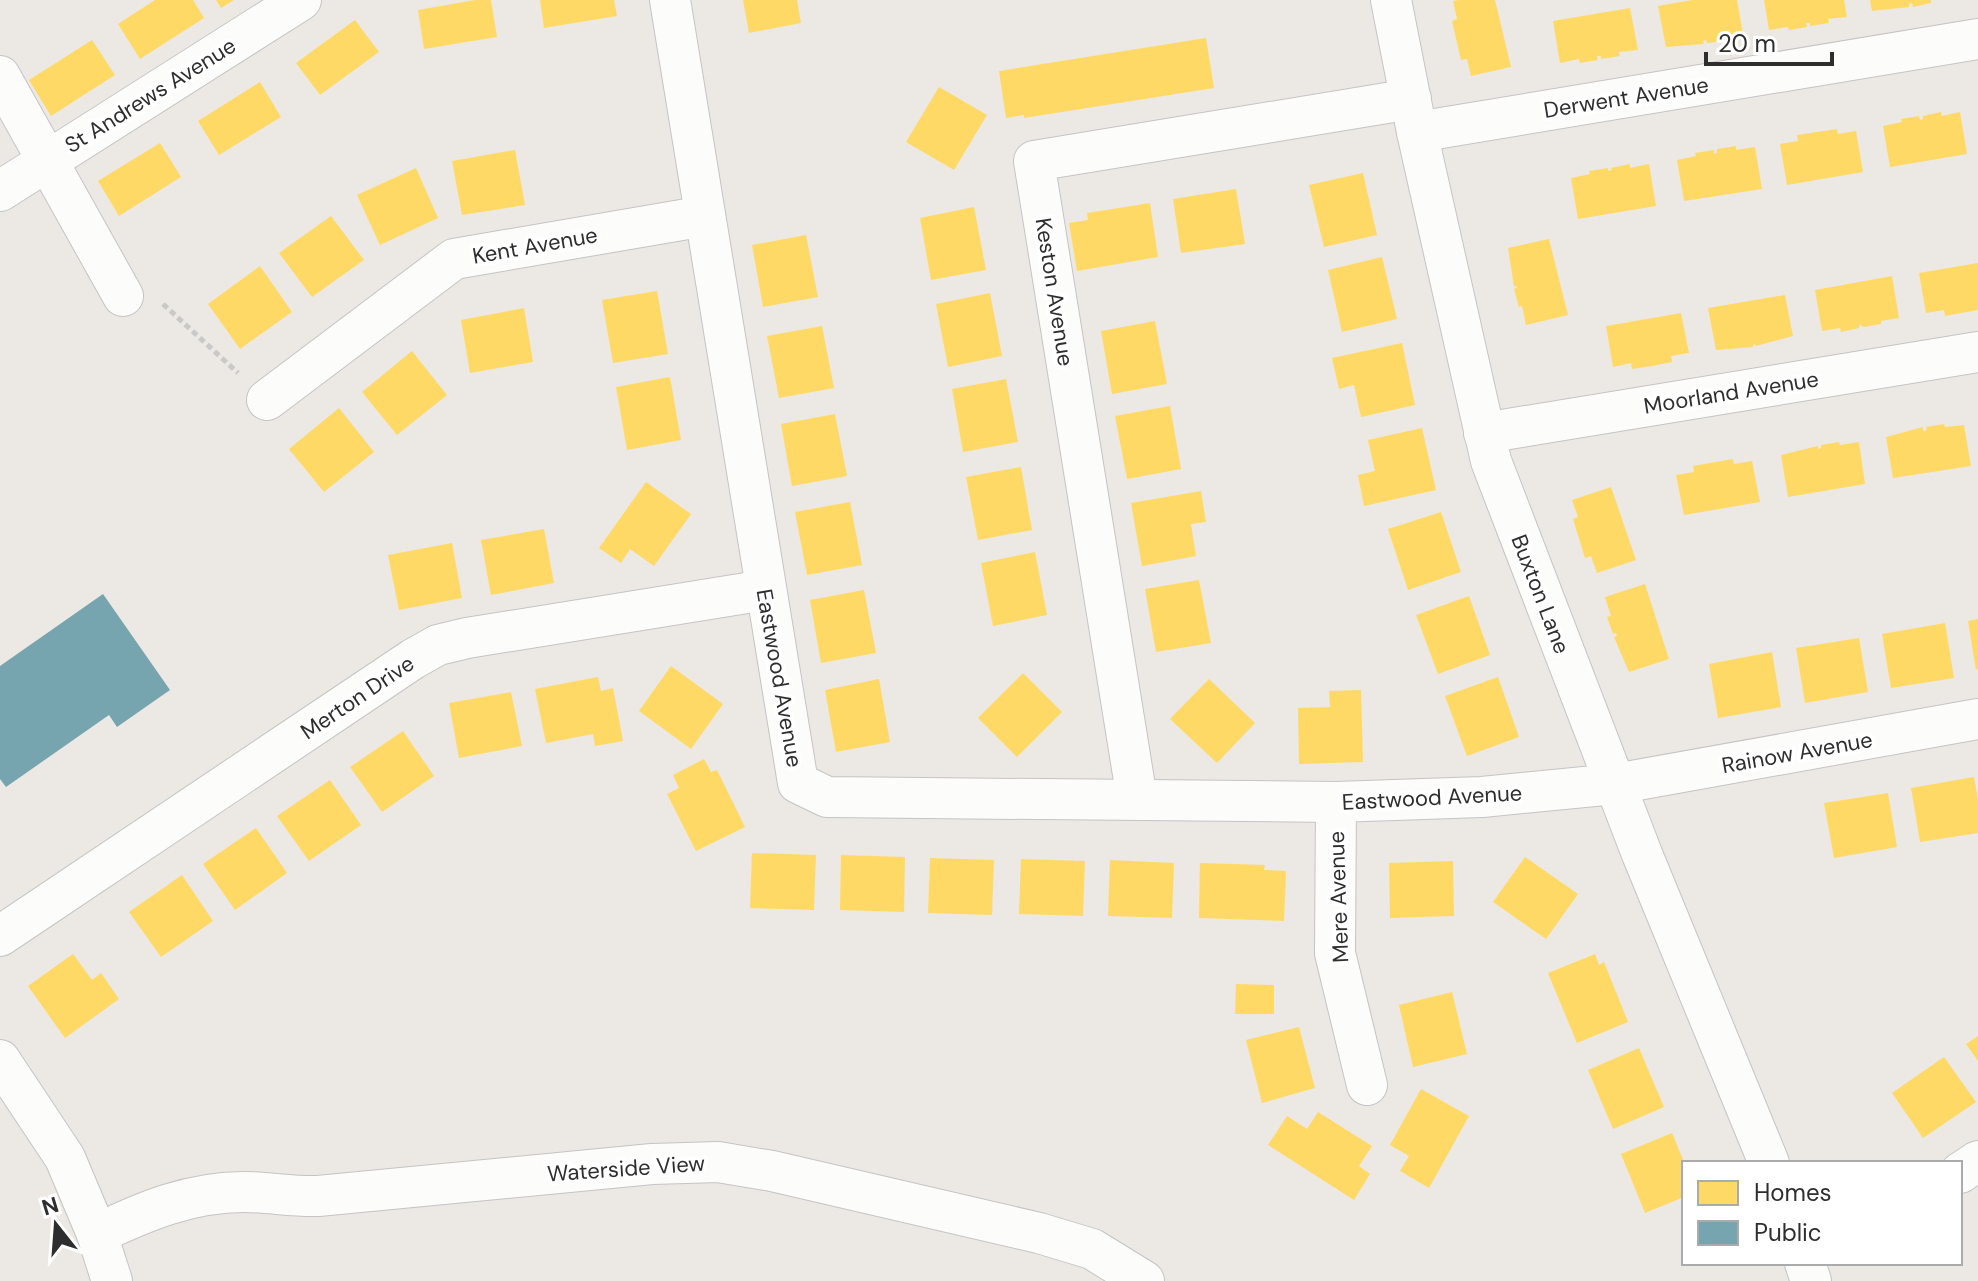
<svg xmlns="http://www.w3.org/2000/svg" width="1978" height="1281" viewBox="0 0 1978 1281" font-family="'DM Sans',sans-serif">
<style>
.homes{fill:#ffd966}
.public{fill:#76a5af}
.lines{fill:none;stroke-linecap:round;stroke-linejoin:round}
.minor-casing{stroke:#c5c4c5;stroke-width:42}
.path{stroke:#c9c9c8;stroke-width:5;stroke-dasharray:6 4;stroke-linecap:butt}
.minor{stroke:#fcfcfb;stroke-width:40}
.labels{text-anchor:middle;stroke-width:8;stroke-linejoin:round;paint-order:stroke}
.street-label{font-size:22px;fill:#2e2e2e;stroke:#fff}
</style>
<rect width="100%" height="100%" fill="#ece8e4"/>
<!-- homes -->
<g class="homes">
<polygon points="155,0 193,0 204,18 140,59 118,24"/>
<polygon points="216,0 234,0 221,8"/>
<polygon points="475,0 491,0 497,37 424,49 418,10"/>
<polygon points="540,0 614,0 617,16 544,28"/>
<polygon points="743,0 797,0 801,23 749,33"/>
<polygon points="1459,0 1495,0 1511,67 1471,76 1467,59 1461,60 1452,21 1457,19 1453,1"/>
<polygon points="1692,0 1737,0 1743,34 1725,37 1725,41 1707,43 1706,40 1703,41 1704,44 1666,47 1658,6"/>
<polygon points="1764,0 1844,0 1847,17 1828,19 1829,23 1810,26 1810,23 1806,23 1807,27 1789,30 1788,27 1769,30"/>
<polygon points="1870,0 1931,0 1931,3 1913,7 1912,3 1909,4 1909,7 1872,11"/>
<polygon points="1630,8 1638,50 1619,52 1620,56 1601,59 1601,56 1597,56 1598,60 1580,63 1579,59 1560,63 1553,21"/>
<polygon points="355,20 379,52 320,95 296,63"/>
<polygon points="1206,38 1214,88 1024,118 1024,115 1006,118 999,71"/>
<polygon points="92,40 115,75 51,116 29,80"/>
<polygon points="260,82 281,117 219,155 198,121"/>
<polygon points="939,87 987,115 954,170 906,142"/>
<polygon points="1941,112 1942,116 1960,112 1967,154 1890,167 1883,126 1902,122 1901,119 1919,116 1920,120 1923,119 1923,116"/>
<polygon points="1837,129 1838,134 1856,131 1863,172 1787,185 1780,144 1798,141 1797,135"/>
<polygon points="160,143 181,177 119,216 98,181"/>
<polygon points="1736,146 1736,150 1755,147 1762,189 1684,201 1677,160 1696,156 1695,153 1714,150 1714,154 1717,153 1717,149"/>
<polygon points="515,150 525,205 462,215 452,161"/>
<polygon points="1630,164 1630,168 1649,164 1656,206 1578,219 1571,178 1590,174 1589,171 1608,168 1608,171 1612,170 1611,168"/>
<polygon points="416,168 438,218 380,245 357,195"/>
<polygon points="1363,173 1377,235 1324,247 1309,185"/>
<polygon points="1236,189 1245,244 1181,253 1173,199"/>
<polygon points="1150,203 1158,257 1077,271 1069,223 1088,220 1087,213"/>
<polygon points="974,207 986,270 931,280 920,218"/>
<polygon points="331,216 364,260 312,297 279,253"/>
<polygon points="806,235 818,297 763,307 752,245"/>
<polygon points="1549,239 1568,315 1526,325 1522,306 1519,307 1514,289 1518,287 1514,286 1508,248"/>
<polygon points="1382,257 1397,319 1342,332 1328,270"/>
<polygon points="1978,263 1978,310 1945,316 1944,310 1926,313 1919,273"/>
<polygon points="260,266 292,312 240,349 208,304"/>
<polygon points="1892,276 1899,318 1881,321 1881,324 1863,327 1860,324 1859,328 1841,332 1840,328 1822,331 1815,290"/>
<polygon points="657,291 668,354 613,363 602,300"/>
<polygon points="990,293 1002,356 948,367 936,304"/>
<polygon points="1785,295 1793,336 1756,346 1754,343 1753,347 1716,350 1708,308"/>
<polygon points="524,308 533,362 470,373 461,320"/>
<polygon points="1681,313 1689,353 1671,356 1672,362 1652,366 1632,369 1631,363 1613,367 1606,326"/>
<polygon points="1155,321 1167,384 1112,394 1101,331"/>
<polygon points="822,326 834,388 779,398 767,336"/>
<polygon points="1402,343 1415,405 1361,417 1354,385 1339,389 1332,358"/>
<polygon points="412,351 447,395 397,435 362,392"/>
<polygon points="670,377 681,440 627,450 616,387"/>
<polygon points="1006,379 1018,442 963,452 952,389"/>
<polygon points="1170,406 1181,469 1127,479 1115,416"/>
<polygon points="339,408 374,452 324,492 289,449"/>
<polygon points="835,414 847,476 792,486 781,424"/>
<polygon points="1944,424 1945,427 1964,425 1971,466 1893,478 1886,437 1923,427 1923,431 1927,430 1926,427"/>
<polygon points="1422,428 1436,490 1364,506 1358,475 1375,471 1368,440"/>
<polygon points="1839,442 1840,445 1859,442 1865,484 1788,497 1781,455 1818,446 1818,449 1821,448 1821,445"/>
<polygon points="1733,459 1734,464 1752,461 1760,502 1684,515 1676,475 1694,472 1693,466"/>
<polygon points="1021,467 1032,530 978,540 966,477"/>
<polygon points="646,482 691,514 654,566 630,549 621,563 599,548"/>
<polygon points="1611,487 1636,560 1597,573 1591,556 1585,558 1573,519 1578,517 1572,500"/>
<polygon points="1201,491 1206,522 1191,524 1196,556 1142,566 1131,503"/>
<polygon points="850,502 862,565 807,575 795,512"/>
<polygon points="1441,512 1461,572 1408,590 1388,529"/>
<polygon points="544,529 554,583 491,595 481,540"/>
<polygon points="452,543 462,598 399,610 388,555"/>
<polygon points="1035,552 1047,615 993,626 981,563"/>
<polygon points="1199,580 1211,643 1156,652 1145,589"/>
<polygon points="1645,584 1669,659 1629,672 1614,637 1617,636 1616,633 1613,634 1607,617 1611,616 1605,597"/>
<polygon points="864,590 876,653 821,663 810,600"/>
<polygon points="1469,596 1490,655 1438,674 1416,615"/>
<polygon points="1978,619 1978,669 1976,670 1968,621"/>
<polygon points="1945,623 1954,678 1891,688 1882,634"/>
<polygon points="1859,638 1868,692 1805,703 1796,648"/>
<polygon points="1772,652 1781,707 1718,718 1709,664"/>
<polygon points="671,666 723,704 691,749 639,711"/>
<polygon points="1023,673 1062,712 1017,757 978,718"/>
<polygon points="598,677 601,691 613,688 623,741 595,746 593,734 546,743 535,689"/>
<polygon points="1498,677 1519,737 1467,756 1445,696"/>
<polygon points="879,679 890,742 836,752 825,690"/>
<polygon points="1209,679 1255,723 1217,763 1170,719"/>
<polygon points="1361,690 1363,762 1299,764 1298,708 1330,707 1329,691"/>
<polygon points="511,692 522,746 459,758 449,703"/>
<polygon points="403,731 434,776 382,812 350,767"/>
<polygon points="704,759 711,772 717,770 745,827 696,851 667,794 679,788 673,775"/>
<polygon points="1974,777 1978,799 1978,833 1920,842 1911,788"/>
<polygon points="330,780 361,825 309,861 277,816"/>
<polygon points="1888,793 1897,847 1834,858 1824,803"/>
<polygon points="256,828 287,873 235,910 203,864"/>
<polygon points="752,853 816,855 814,910 750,908"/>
<polygon points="841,855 905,857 904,912 840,910"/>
<polygon points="1525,857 1578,894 1546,939 1493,902"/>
<polygon points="930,858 994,860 992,915 928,913"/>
<polygon points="1021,859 1085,861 1083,916 1019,914"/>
<polygon points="1110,860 1174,863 1172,918 1108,916"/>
<polygon points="1453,861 1454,916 1390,918 1389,863"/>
<polygon points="1200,863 1265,865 1264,870 1286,871 1284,921 1199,918"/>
<polygon points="182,875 213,921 161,957 129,912"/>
<polygon points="73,954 92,980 101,973 119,999 65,1038 28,986"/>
<polygon points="1595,954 1599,965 1604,962 1628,1022 1577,1043 1548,973"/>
<polygon points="1236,984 1274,985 1274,1014 1235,1014"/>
<polygon points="1452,992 1467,1054 1413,1067 1399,1005"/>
<polygon points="1299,1027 1315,1088 1262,1103 1246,1040"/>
<polygon points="1978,1036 1978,1061 1966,1044"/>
<polygon points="1639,1048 1664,1107 1613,1129 1588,1070"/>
<polygon points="1944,1057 1976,1102 1923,1138 1892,1093"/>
<polygon points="1421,1089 1469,1116 1429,1188 1400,1171 1409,1156 1390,1145"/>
<polygon points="1318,1112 1372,1146 1359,1166 1370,1174 1354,1200 1268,1145 1287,1116 1307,1129"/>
<polygon points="1672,1133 1684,1162 1684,1197 1645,1213 1621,1154"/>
</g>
<!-- public -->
<polygon class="public" points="103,594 170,690 117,727 109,715 6,787 0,779 0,666"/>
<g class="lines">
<!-- minor casing -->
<g class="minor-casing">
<g id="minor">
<polyline points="670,0 798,783 827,797 1336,802 1482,797 1615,784 1978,719"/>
<polyline points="1391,0 1417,132 1491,461 1642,854 1769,1163"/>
<polyline points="0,76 123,296"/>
<polyline points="1417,132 1978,39"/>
<polyline points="0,191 301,0"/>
<polyline points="267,400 454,259 705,216"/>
<polyline points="1484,433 1978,352"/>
<polyline points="1137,799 1034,161 1411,99"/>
<polyline points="1336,802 1335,953 1367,1085"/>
<polyline points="0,936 413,659 438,645 467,638 765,590"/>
<polyline points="0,1060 65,1158 97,1234 112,1281"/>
<polyline points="1960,1173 1978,1161"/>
<path d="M97,1234C145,1211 190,1192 244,1192C269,1192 293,1197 318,1196L652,1164L718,1162L772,1171L1039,1233L1092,1249L1144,1281"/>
<polyline points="1805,1263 1811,1281"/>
</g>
</g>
<!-- path -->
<polyline class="path" points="163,304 238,373"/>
<!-- minor -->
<use href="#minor" class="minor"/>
</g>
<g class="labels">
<!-- street labels -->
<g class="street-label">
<text transform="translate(150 95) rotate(-32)" y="8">St Andrews Avenue</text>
<text transform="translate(1626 97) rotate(-9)" y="8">Derwent Avenue</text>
<text transform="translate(535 245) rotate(-10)" y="8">Kent Avenue</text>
<text transform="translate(1055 292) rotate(81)" y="8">Keston Avenue</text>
<text transform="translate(1731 392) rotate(-9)" y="8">Moorland Avenue</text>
<text transform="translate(1541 594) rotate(69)" y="8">Buxton Lane</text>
<text transform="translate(780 678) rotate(80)" y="8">Eastwood Avenue</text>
<text transform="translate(357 697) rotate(-34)" y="8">Merton Drive</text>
<text transform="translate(1797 752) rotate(-10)" y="8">Rainow Avenue</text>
<text transform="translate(1432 797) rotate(-3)" y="8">Eastwood Avenue</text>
<text transform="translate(1338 897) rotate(-92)" y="8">Mere Avenue</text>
<text transform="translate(626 1168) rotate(-4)" y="8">Waterside View</text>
</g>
</g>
<!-- legend -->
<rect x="1682" y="1161" width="280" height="104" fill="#ffffff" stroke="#ababab" stroke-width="2"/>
<rect x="1698" y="1181" width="40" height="24" fill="#ffd966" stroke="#ababab" stroke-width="2"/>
<text x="1754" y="1201" font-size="24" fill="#2e2e2e">Homes</text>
<rect x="1698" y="1221" width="40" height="24" fill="#76a5af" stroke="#ababab" stroke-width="2"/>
<text x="1754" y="1241" font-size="24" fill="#2e2e2e">Public</text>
<!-- north arrow -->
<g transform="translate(56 1225) rotate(343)" stroke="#ffffff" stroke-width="6" paint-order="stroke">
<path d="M0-6L14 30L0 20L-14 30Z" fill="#2e2e2e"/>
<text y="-12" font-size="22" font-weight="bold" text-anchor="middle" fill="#2e2e2e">N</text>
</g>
<!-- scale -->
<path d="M1706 52v12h126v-12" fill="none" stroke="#2e2e2e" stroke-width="4"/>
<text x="1718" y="52" font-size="24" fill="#2e2e2e" stroke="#ffffff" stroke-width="6" paint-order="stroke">20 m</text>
</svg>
